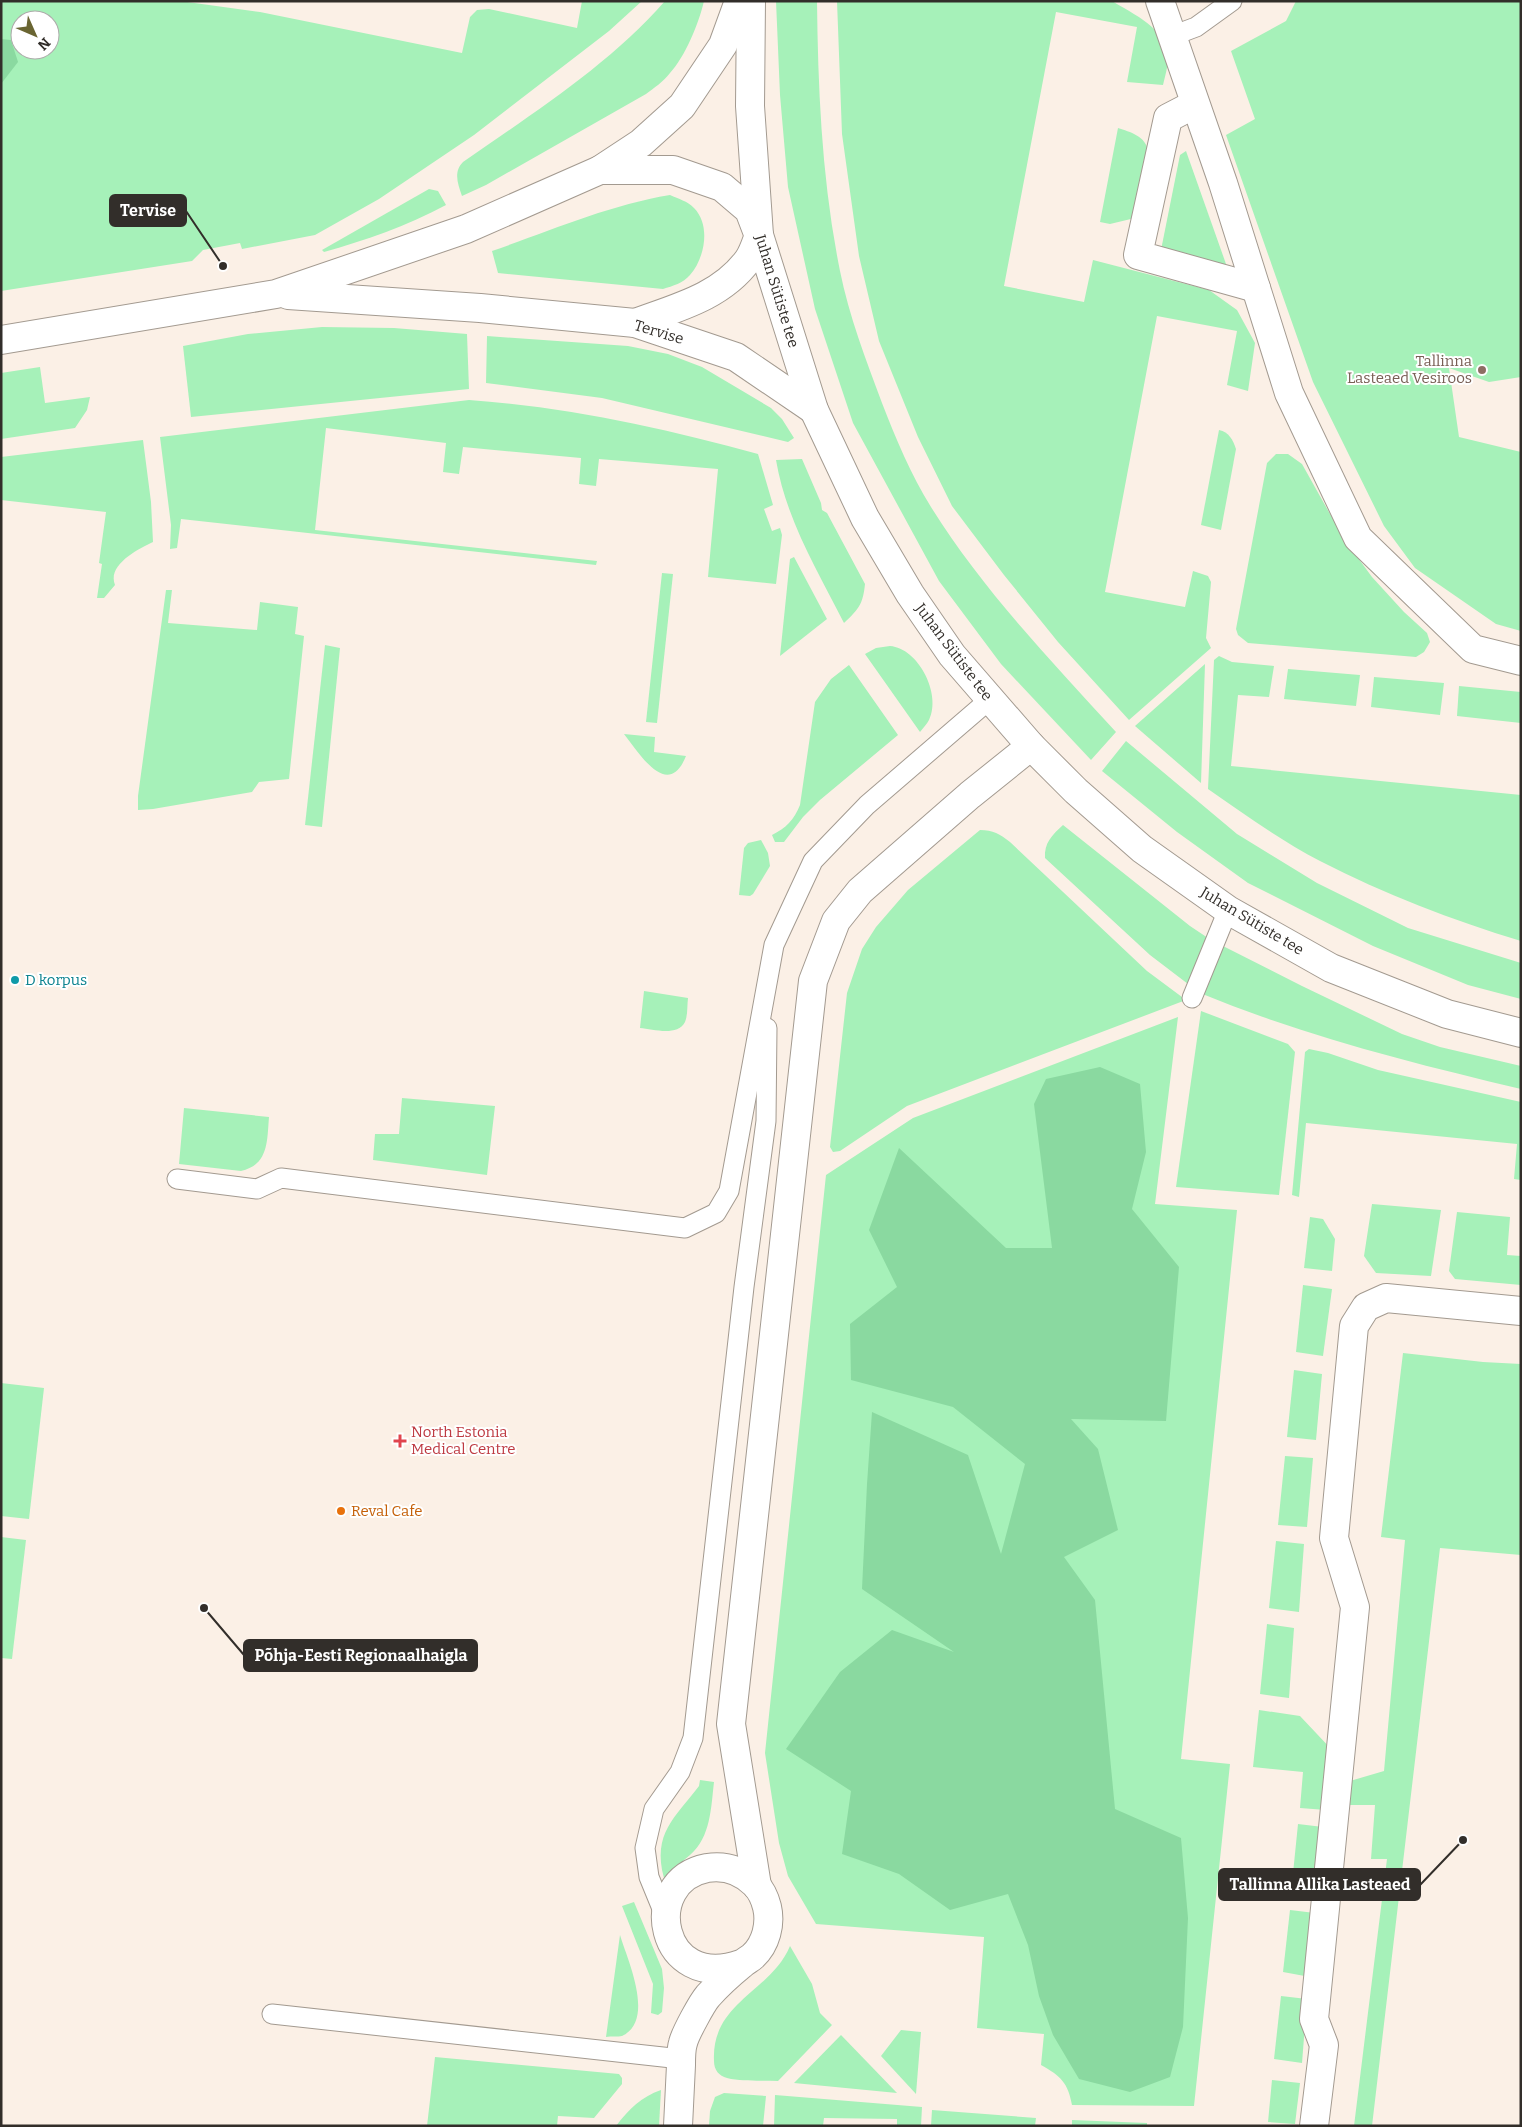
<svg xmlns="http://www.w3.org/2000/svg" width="1522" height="2127" viewBox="0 0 1522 2127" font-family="Bitter,serif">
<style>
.green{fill:#a6f1b9;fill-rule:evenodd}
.forest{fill:#8ad9a0}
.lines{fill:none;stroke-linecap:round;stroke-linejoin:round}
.service-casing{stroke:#a39a90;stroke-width:21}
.minor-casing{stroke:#a39a90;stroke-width:30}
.tertiary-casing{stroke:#a39a90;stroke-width:30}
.service{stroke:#fff;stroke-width:19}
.minor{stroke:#fff;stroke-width:28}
.tertiary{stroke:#fff;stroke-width:28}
.education-dot{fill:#8d6e63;stroke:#fff;stroke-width:2}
.culture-dot{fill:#0f9aa8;stroke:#fff;stroke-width:2}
.health-dot{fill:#e0444e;stroke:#fff;stroke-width:2}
.food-dot{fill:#e8710a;stroke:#fff;stroke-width:2}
.labels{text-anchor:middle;stroke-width:4;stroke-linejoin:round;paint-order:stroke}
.street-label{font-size:15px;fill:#322e2a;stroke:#fff}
.education-label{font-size:15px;fill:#785e54;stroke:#fff;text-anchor:end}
.culture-label{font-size:15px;fill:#0d838f;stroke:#fff;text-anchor:start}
.health-label{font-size:15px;fill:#be3a42;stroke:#fff;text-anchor:start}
.food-label{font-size:15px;fill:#c56008;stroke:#fff;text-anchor:start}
.leader{fill:none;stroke:#322e2a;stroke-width:2}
.callout-dot{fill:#322e2a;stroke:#fff;stroke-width:2}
.callout{fill:#322e2a;stroke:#322e2a;stroke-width:2}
.callout-label{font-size:16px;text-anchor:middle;font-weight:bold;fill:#fff}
</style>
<rect width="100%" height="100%" fill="#fbf0e6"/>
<!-- green -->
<g class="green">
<path d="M1,1H180L260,12L462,53L470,17L477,10L489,9L577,28L582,1H642L609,31L474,135L379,199L315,235L242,249L240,243L203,250L192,261L1,291ZM20,20H50V50H20Z"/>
<path d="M665,1H704C699,23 685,57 670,73C663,82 654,88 646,94L486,185L462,196C458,184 453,172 463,162C533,113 608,66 665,1Z"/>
<path d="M776,1H817C818,91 822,182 840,271C849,316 866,360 882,403C896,439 911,475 931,507C983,590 1050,660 1116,732L1091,760L1001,664L939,581L853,423L815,309L788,187L780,95Z"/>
<path d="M837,1H1112C1133,14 1168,29 1168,58C1168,67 1165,76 1163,85L1127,82L1137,27L1056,12L1004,286L1084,302L1093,260L1209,290L1237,310L1255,343L1248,391L1227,385L1237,331L1157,316L1105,592L1185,607L1193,571L1208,576L1211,582L1206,638L1211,648L1129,720L1058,642L1004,575L952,506L918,437L879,341L859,256L842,134Z"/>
<polygon points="1296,1 1521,1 1521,377 1489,382 1449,368 1459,437 1521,452 1521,631 1496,624 1415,568 1384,526 1313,382 1226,135 1255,119 1231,51 1286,21"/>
<path d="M1118,128C1130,132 1146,136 1148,151L1135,218L1110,224L1100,222Z"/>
<polygon points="1186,151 1226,264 1222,269 1161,250 1180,155"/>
<path d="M429,189L438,191L446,205C407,226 366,240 324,252L322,250Z"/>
<path d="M670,195C679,199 687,201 694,208C711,225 705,258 690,275C683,283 673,286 663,289L498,273L492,251C550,231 609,205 670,195Z"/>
<polygon points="322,327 394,328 467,334 469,389 191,417 183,346 248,334"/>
<polygon points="487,336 628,346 668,354 702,367 771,408 782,419 794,438 788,442 602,398 486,383"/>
<polygon points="40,367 45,403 90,397 87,410 75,428 1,439 1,373"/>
<path d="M469,400C567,407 664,428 758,454L773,505L764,509L772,531L780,528L782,535L776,584L708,577L718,469L599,459L596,486L579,484L581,458L463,447L459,474L443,472L446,443L326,428L315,530L597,561L596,565L181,519L177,548L170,549L171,525L160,437Z"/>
<path d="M1219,430C1229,432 1233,440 1236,449L1221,530L1201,525Z"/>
<path d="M143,440L151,502L153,542C138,549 107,565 115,585L104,598H97L102,564L99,563L106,512L1,500V457Z"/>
<polygon points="1276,454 1288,454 1302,464 1344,539 1372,577 1404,612 1427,633 1430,642 1424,652 1416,657 1248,643 1238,635 1236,629 1267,463"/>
<path d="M802,459L821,503L822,510L827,513L865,584C863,604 859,609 844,623C817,570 786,519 776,460Z"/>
<polygon points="794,557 827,619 780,656 790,559"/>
<polygon points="662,573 673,574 657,723 646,722"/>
<polygon points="166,590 172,590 168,623 257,630 260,602 298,607 295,634 304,636 289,779 259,782 252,792 153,809 138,810 138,796"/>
<polygon points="325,645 340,648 322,827 305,825"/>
<path d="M890,646C918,648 942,694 929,720C927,724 923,728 920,732L865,654L876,648Z"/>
<path d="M1219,656L1232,662L1274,666L1269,697L1238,695L1231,766L1521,795V941C1452,920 1384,894 1320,861C1281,841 1244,814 1208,789L1214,660Z"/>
<polygon points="1205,664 1201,783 1135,726"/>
<path d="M849,665L898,735L820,800L803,817L784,842H775L772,835C786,828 794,820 800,805L815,702L831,679Z"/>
<polygon points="1288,669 1360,675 1356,706 1284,699"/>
<polygon points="1374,677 1444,683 1440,715 1371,707"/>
<polygon points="1459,686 1521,692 1521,723 1457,716"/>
<path d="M624,734L655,737L654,752L686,756C668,801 639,753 624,734Z"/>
<polygon points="1126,741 1237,834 1317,883 1408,928 1521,963 1521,999 1468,985 1373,946 1248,883 1177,832 1102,771"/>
<path d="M1063,825L1190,926L1208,938L1188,984L1150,955L1045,858C1044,843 1052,835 1063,825Z"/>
<path d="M980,830C993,830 1000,834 1010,842L1147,971L1186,1000L907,1106L840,1151L833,1152L830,1147L847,993L862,949L876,927L908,890Z"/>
<polygon points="761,840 768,853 770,866 753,894 750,896 739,895 744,848 748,843"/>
<path d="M1219,944L1302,986L1402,1034L1440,1047L1521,1066V1089C1412,1063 1304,1036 1200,993Z"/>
<path d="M644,991L688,998C687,1005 688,1015 685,1022C677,1037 653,1029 640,1028Z"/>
<polygon points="1201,1011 1288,1044 1295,1052 1279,1195 1176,1187"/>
<path d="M1178,1017L1155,1204L1237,1210L1181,1759L1230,1764L1194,2106L1072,2105C1068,2083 1061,2076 1041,2065L1044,2034L977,2028L984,1937L816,1924L788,1876L779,1843L765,1753L826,1175L913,1118Z"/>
<polygon points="1309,1049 1328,1053 1378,1070 1521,1102 1521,1180 1514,1179 1517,1144 1306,1123 1299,1197 1292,1195 1305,1052"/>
<polygon points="402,1098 495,1106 487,1175 373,1160 375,1134 399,1134"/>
<path d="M184,1108L269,1117C267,1140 269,1165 241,1171L179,1164Z"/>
<polygon points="1372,1204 1441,1210 1431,1276 1376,1273 1364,1256"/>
<polygon points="1457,1212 1510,1217 1507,1255 1521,1256 1521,1285 1455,1279 1449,1271"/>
<polygon points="1310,1217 1323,1219 1335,1239 1332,1271 1304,1268"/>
<polygon points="1303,1285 1332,1289 1323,1356 1296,1352"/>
<polygon points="1403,1353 1483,1362 1521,1364 1521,1555 1440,1548 1372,2126 1354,2126 1387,1859 1371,1859 1375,1805 1347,1805 1350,1781 1384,1771 1405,1540 1381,1537"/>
<polygon points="1294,1370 1322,1374 1316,1440 1287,1437"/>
<polygon points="1,1383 44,1388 29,1519 1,1516"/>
<polygon points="1285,1456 1313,1458 1307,1527 1278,1525"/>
<polygon points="1,1537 26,1540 12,1659 1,1658"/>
<polygon points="1276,1541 1304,1544 1299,1612 1269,1608"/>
<polygon points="1267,1624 1294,1628 1289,1698 1260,1694"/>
<polygon points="1259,1710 1300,1716 1333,1751 1326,1810 1300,1808 1303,1772 1253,1767"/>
<path d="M700,1780L714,1782C711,1807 711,1837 690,1855C680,1864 674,1866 664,1878C652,1833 675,1818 699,1786Z"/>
<polygon points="1298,1824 1323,1827 1317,1895 1291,1893"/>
<polygon points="634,1902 662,1969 664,1988 662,2012 658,2015 651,2013 653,1984 622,1906"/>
<polygon points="1290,1910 1315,1913 1310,1977 1283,1972"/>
<path d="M620,1935C627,1959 656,2020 622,2036C618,2037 611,2036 606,2037Z"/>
<path d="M790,1946L812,1984L820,2013L832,2025L778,2081C762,2080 743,2082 727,2078C719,2076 714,2070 714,2061C711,2002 771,1992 790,1946Z"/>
<polygon points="1281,1996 1307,1999 1302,2063 1274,2059"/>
<polygon points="901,2030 921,2032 916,2094 881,2056"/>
<polygon points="841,2035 897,2093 794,2083"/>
<polygon points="435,2057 619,2074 622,2078 622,2084 594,2118 558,2116 557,2126 427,2126"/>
<polygon points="1272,2080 1300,2083 1295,2124 1268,2122"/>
<path d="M661,2090L659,2126H616C629,2109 641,2097 661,2090Z"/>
<polygon points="724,2093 766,2096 763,2126 709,2126 710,2111 715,2097"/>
<polygon points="775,2095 922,2107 921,2126 897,2126 897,2119 824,2118 823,2126 774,2126"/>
<polygon points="932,2110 1036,2118 1035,2126 931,2126"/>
<polygon points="1072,2120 1147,2123 1147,2126 1072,2126"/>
</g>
<!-- forest -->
<g class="forest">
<polygon points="1,39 11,40 18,62 1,84"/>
<polygon points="1100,1067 1140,1084 1146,1152 1132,1209 1179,1267 1166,1421 1071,1419 1098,1449 1118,1530 1064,1557 1095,1600 1115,1809 1181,1838 1188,1918 1183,2027 1170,2077 1130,2092 1079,2079 1053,2035 1039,1996 1028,1945 1008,1894 950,1910 899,1874 842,1854 851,1791 786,1749 840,1672 892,1630 954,1652 862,1589 867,1484 872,1412 968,1455 1001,1554 1025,1464 953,1407 851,1380 850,1324 897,1287 869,1230 899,1148 1006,1248 1052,1248 1034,1104 1046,1079"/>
</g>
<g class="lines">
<!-- service casing -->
<g class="service-casing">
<g id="service">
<polyline points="1172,36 1196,27 1232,1"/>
<polyline points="1192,998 1228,910"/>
<polyline points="177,1179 257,1189 281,1178 685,1228 716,1213 729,1191 774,945 813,861 867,805 989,700"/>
<polyline points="665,1916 649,1877 645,1848 654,1809 680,1772 693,1738 744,1287 766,1121 767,1028"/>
<polyline points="272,2014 681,2059"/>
</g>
</g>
<!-- minor casing -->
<g class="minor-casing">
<g id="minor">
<polyline points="1160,1 1223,183 1289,393 1358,538 1473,649 1521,661"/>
<polyline points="1195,104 1168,118 1138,255 1256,288"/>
<polyline points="757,1886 731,1724 813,981 836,921 860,891 970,795 1031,746"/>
<path d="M678,2126C679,2106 680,2085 681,2065C681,2058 681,2049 683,2043C685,2034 702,2003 708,1996C718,1985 730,1974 741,1965C745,1961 750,1959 753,1956C766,1944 771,1924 767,1907C765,1899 761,1890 755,1884C742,1871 726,1865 707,1868C639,1881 659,1993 741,1964"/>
<polyline points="1314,2126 1324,2045 1314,2019 1355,1607 1334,1538 1354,1326 1366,1307 1386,1298 1521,1311"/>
</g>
</g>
<!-- tertiary casing -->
<g class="tertiary-casing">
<g id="tertiary">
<polyline points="751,1 750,106 759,235 814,410 865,518 910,594 952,655 1031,746 1076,791 1142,849 1228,910 1331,968 1447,1014 1521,1033"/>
<polyline points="600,170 641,143 682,106 723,45 739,1"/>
<polyline points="288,295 480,308 635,323 736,357 814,410"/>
<path d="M635,323C676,308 721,297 748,260C753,253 756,243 759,235"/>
<polyline points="1,340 276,294 466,229 600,170 673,170 722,187 749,210 757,231"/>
</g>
</g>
<!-- service -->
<use href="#service" class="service"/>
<!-- minor -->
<use href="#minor" class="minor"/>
<!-- tertiary -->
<use href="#tertiary" class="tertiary"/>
</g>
<!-- markers -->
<circle class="education-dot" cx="1482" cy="370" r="5"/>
<circle class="culture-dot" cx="15" cy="980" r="5"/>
<path class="health-dot" d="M397.5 1433.5h5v5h5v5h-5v5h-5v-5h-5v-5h5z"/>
<circle class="food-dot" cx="341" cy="1511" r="5"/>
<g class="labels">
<!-- street labels -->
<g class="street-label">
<text transform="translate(777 291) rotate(73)" y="5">Juhan Sütiste tee</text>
<text transform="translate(659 332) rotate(17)" y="5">Tervise</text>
<text transform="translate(954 652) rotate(53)" y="5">Juhan Sütiste tee</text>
<text transform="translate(1252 921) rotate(31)" y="5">Juhan Sütiste tee</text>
</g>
<!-- education labels -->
<g class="education-label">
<text x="1472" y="366">Tallinna<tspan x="1472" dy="17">Lasteaed Vesiroos</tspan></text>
</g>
<!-- culture labels -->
<g class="culture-label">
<text x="25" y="985">D korpus</text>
</g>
<!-- health labels -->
<g class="health-label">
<text x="411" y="1437">North Estonia<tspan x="411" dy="17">Medical Centre</tspan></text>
</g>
<!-- food labels -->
<g class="food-label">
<text x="351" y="1516">Reval Cafe</text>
</g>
</g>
<!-- callouts -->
<path class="leader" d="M223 266L186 211M204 1608L244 1655M1463 1840L1420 1885"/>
<g class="callout-dot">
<circle cx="223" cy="266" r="5"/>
<circle cx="204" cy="1608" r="5"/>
<circle cx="1463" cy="1840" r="5"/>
</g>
<g class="callout">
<rect x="110" y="195" width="76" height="31" rx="5"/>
<rect x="244" y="1640" width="233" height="31" rx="5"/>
<rect x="1219" y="1869" width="201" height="31" rx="5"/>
</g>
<g class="callout-label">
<text x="148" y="216">Tervise</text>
<text x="361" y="1661">Põhja-Eesti Regionaalhaigla</text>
<text x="1320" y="1890">Tallinna Allika Lasteaed</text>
</g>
<!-- border -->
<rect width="1522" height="2127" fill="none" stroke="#322e2a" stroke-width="5"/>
<!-- north arrow -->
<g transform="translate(35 35) rotate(135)"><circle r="24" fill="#ffffff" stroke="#adabaa"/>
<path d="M0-4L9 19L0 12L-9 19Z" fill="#6a6532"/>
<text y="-8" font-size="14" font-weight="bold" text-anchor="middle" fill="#322e2a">N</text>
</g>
</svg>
